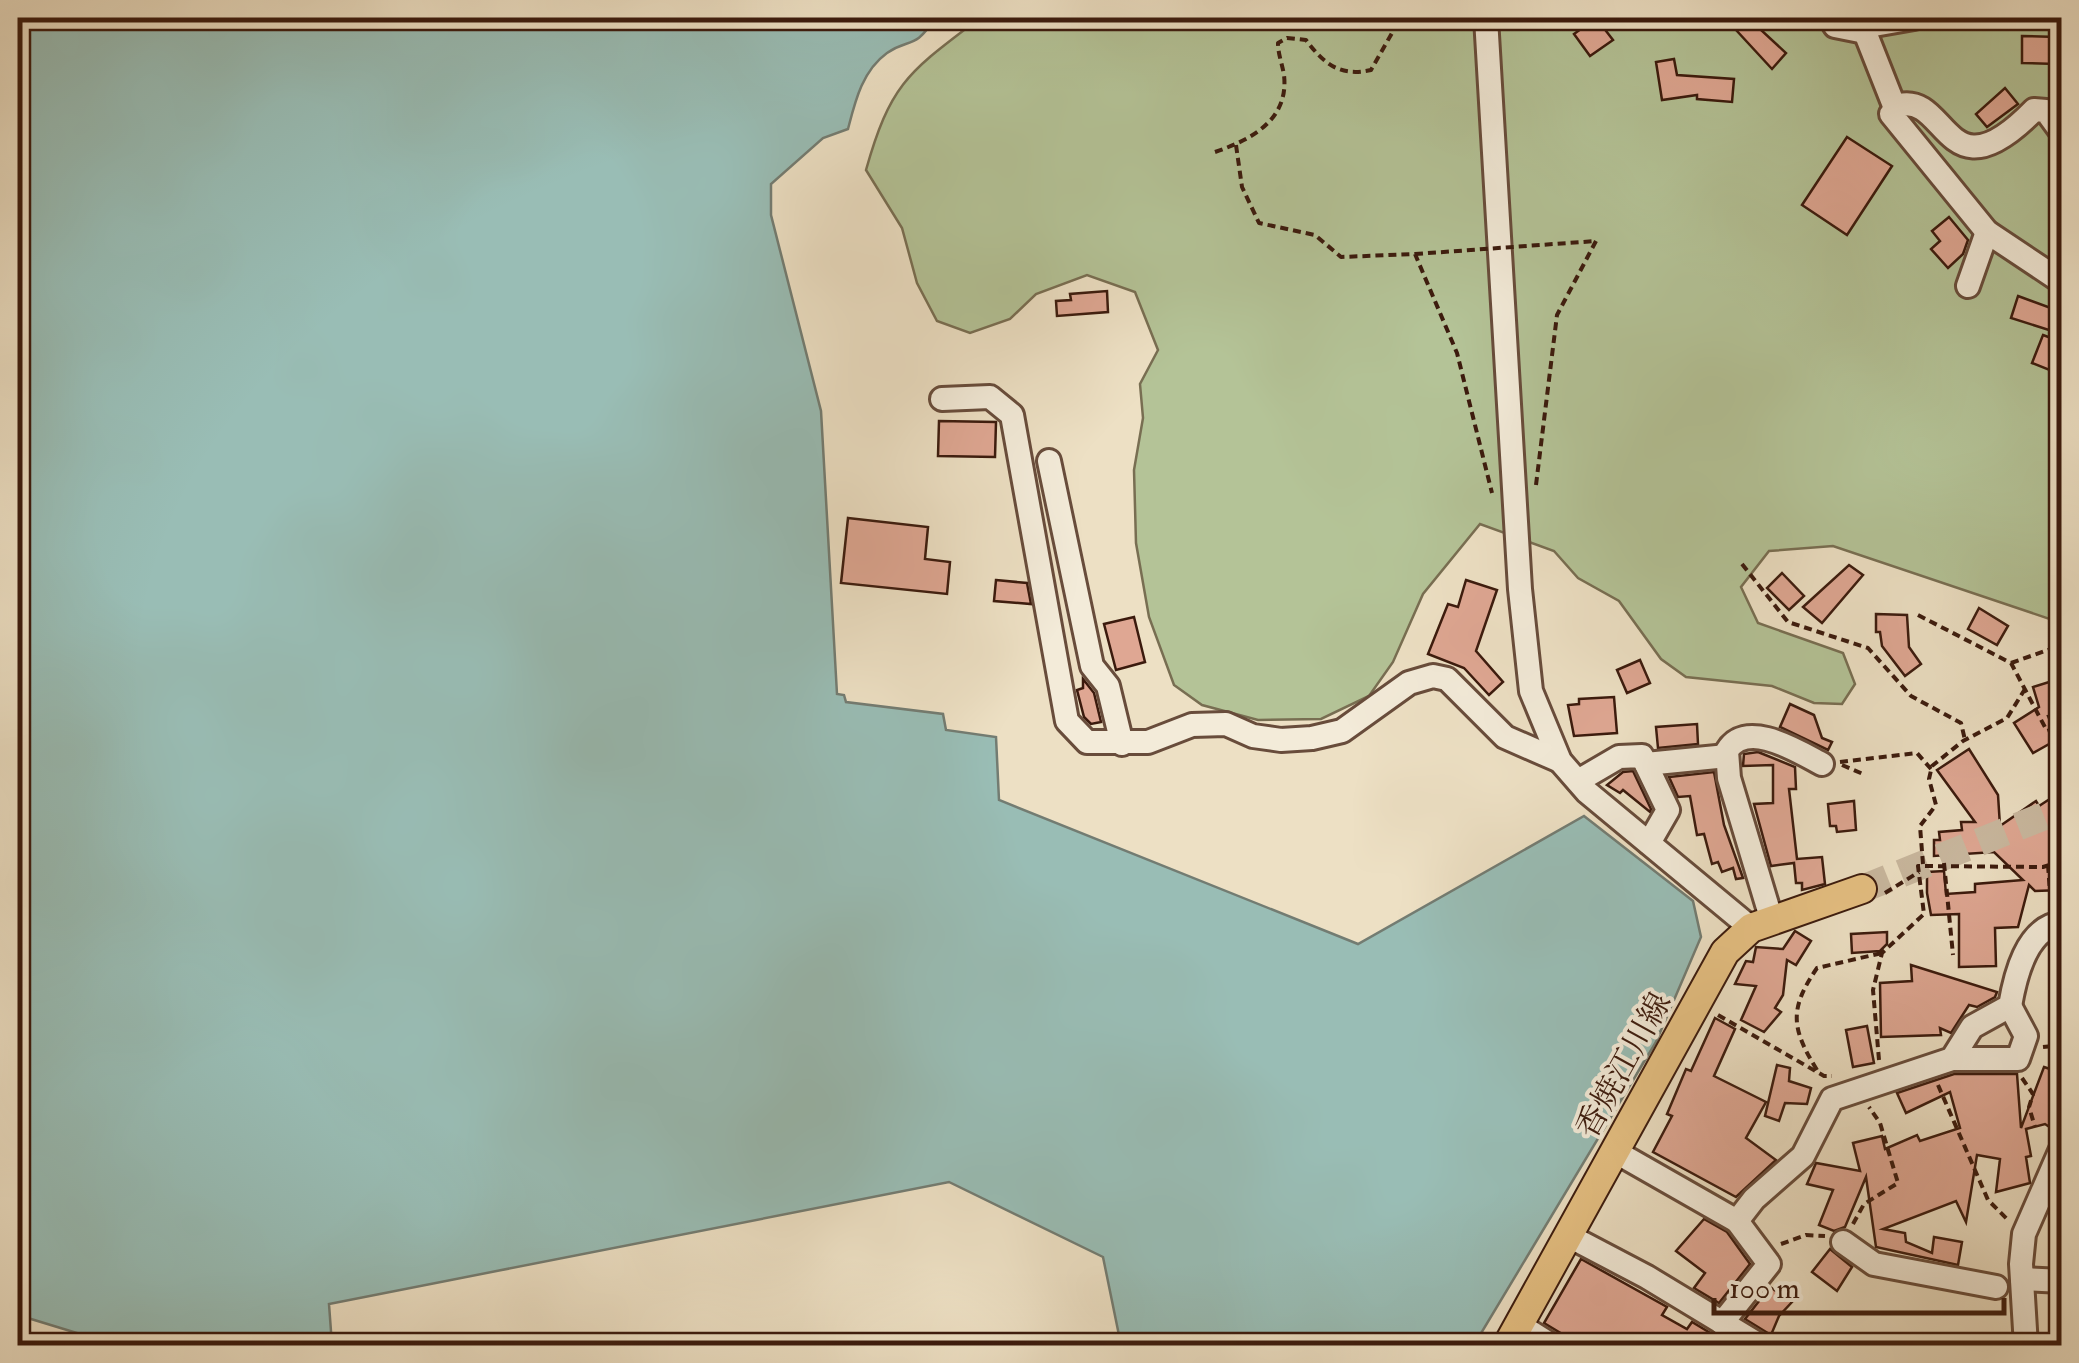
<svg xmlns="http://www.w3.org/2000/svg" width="2079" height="1363" viewBox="0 0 2079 1363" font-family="'IM FELL Double Pica','Noto Serif JP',serif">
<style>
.green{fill:#b4c397;stroke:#786e52;stroke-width:2.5}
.water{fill:#99bdb5;stroke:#737c72;stroke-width:2.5}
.building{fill:#dfa793;stroke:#3b1a0d;stroke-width:2.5}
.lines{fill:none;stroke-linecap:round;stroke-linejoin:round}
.major-tunnel{stroke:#c9b89f;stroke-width:28;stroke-dasharray:28 14;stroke-linecap:butt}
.minor-casing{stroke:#684c3b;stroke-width:28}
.major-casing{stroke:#3b1a0d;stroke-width:32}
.path{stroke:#3b1a0d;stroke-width:4;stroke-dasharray:8 5;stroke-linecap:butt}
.minor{stroke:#f3ebd9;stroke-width:22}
.major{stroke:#e6c082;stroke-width:28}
.path-bridge{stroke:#3b1a0d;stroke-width:4;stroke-dasharray:8 5;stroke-linecap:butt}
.labels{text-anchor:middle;stroke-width:8;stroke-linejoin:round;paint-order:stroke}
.street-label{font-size:32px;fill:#3b1a0d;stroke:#f3ebd9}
</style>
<rect width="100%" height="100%" fill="#ede0c4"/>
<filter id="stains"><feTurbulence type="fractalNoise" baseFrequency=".002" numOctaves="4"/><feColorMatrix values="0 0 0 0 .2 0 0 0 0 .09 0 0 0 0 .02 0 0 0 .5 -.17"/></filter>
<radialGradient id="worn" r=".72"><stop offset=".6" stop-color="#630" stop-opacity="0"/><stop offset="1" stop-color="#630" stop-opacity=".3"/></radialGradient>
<!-- green -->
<path class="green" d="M980,18H2061V628L2050,619L1833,546L1769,551L1741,587L1758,623L1843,653L1855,684L1842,704L1814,703L1772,686L1686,677L1661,659L1619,601L1578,578L1554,551L1480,524L1423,594L1393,662L1369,696L1321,719L1258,720L1202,705L1174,685L1149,617L1136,543L1134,470L1143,418L1140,384L1158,350L1135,292L1087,275L1036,294L1010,319L970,333L937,321L917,283L902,228L866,170C891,82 909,72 980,18Z"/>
<!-- water -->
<path class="water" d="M18,18H935C914,51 910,37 887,53C862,71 855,102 848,129L823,138L771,184V215L821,411L837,694L844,695L846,702L943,714L946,730L996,737L999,800L1358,944L1584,816L1693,901L1701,937L1656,1042L1474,1345H1121L1103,1257L949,1182L329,1304L332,1345H116L18,1315Z"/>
<!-- building -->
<g class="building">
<polygon points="1596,18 1613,40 1590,56 1574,34"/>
<polygon points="1725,18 1773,18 1761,30 1786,53 1772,69"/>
<polygon points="2022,36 2057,37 2056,64 2022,63"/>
<polygon points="1674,59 1677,75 1734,79 1732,102 1697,99 1697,95 1662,100 1656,62"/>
<polygon points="2005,88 2018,104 1987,127 1976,114"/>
<polygon points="1847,137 1892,166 1847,235 1802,205"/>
<polygon points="1949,217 1968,240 1963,254 1948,268 1931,249 1940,241 1932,231"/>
<polygon points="1107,291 1108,312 1057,316 1056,301 1071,300 1070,294"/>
<polygon points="2018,296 2059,311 2052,331 2011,318"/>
<polygon points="2043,335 2062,342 2062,375 2032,363"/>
<polygon points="939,421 996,422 995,457 938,456"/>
<polygon points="848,518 928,527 925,559 950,562 947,594 841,583"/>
<polygon points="1849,565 1863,575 1822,623 1803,607"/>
<polygon points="1782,573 1804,596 1789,610 1767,588"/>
<polygon points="996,580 1027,583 1031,604 994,601"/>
<polygon points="1466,580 1497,590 1476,651 1503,682 1489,695 1464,668 1428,654 1448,604 1458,607"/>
<polygon points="1979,608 2008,626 1997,645 1968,629"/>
<polygon points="1876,614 1907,615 1909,647 1921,664 1905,676 1882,646 1880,632 1876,632"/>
<polygon points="1134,617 1145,662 1116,670 1104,624"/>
<polygon points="1640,660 1650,683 1627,693 1617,670"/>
<polygon points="2062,678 2062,712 2048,716 2058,739 2033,753 2014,723 2039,707 2033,687"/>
<polygon points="1083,679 1094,693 1101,722 1091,724 1084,717 1077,690 1083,688"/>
<polygon points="1614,697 1617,733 1574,736 1568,705 1579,704 1579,699"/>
<polygon points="1790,704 1814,715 1822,738 1832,742 1828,750 1780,727"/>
<polygon points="1697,724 1698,744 1658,748 1656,727"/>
<polygon points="1969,749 1998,795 2000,826 2036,801 2039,806 2062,791 2062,890 2035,891 2029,885 2018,927 1995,928 1996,966 1959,967 1959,914 1931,915 1927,893 1927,872 1944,871 1946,894 1975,892 1975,884 2023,880 1994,852 1934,856 1934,840 1940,840 1939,832 1962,830 1961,822 1975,822 1937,770"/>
<polygon points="1758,752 1795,767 1796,789 1789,789 1797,859 1822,857 1825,884 1802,890 1802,883 1796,883 1794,863 1771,866 1754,804 1773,803 1773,765 1743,766 1744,754"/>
<polygon points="1633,771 1651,809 1650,812 1623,790 1620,793 1607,785 1623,772"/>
<polygon points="1714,772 1724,825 1743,878 1736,879 1733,868 1722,872 1718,862 1712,864 1704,834 1697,835 1690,796 1678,797 1669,777"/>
<polygon points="1854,801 1856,830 1837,832 1836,826 1830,826 1828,804"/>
<polygon points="1795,931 1811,941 1796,965 1787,960 1783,995 1775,1008 1781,1012 1764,1032 1741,1020 1756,986 1735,984 1746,961 1753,962 1756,947 1783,949"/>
<polygon points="1887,932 1887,944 1880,951 1852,953 1851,934"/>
<polygon points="1911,965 1997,992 1995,997 1977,1007 1969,1005 1951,1033 1940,1028 1941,1035 1881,1037 1880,983 1912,981"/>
<polygon points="1715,1018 1735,1029 1714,1076 1766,1102 1746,1138 1776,1160 1736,1197 1653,1152 1672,1116 1667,1114 1686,1069 1691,1071"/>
<polygon points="1867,1026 1874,1063 1853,1067 1846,1030"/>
<polygon points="1777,1065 1790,1068 1789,1081 1811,1088 1807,1104 1785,1103 1779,1121 1765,1116"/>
<polygon points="2044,1067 2062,1073 2062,1117 2054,1130 2045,1124 2026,1129 2031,1156 2026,1157 2030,1183 1996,1192 2000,1159 1977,1155 1966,1222 1956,1201 1883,1229 1905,1233 1906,1242 1932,1253 1934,1237 1962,1242 1958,1265 1876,1247 1866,1177 1845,1227 1834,1231 1819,1225 1833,1190 1807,1184 1816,1163 1860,1171 1853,1143 1882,1136 1885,1149 1917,1135 1920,1141 1960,1128 1950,1092 1906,1113 1897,1093 1954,1074 2017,1074 2021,1128"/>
<polygon points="1704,1219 1727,1232 1750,1264 1719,1303 1694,1288 1705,1273 1676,1251"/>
<polygon points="1830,1249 1852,1267 1837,1291 1812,1272"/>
<polygon points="1581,1259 1667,1307 1662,1315 1687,1329 1692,1322 1712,1334 1709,1342 1715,1346 1678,1346 1677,1340 1673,1346 1568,1345 1562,1334 1544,1323"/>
<polygon points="1770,1287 1792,1302 1779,1316 1771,1335 1745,1319"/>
</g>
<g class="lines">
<!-- major-tunnel -->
<polyline class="major-tunnel" points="1862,889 2062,809"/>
<!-- minor casing -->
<g class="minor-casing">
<g id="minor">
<polyline points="1486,18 1520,589 1531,691 1560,761 1587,792 1751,928"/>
<polyline points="1830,18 1835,26 1865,32"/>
<polyline points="1874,25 1914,18"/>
<polyline points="1865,32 1895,108"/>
<path d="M2062,133L2046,111L2034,110C1946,200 1948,94 1900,105L1891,114L1987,232L2062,282"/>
<polyline points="1968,286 1987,232"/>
<polyline points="942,399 990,397 1012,415 1067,721 1087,742 1148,742 1192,725 1226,724 1253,736 1281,740 1312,738 1342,731 1409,683 1433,676 1447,679 1505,737 1560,761"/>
<polyline points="1049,461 1092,666 1108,686 1122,744"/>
<polyline points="1646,764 1727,756"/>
<polyline points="1578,781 1619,757 1642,756 1668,810 1649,843"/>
<path d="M1772,921L1729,778L1727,751C1746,718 1799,752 1822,764"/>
<polyline points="1952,1059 2018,1059 2026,1036 2010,1006"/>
<path d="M1616,1152L1737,1221L1754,1199L1803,1156L1832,1099L1952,1059L1972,1027L2010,1006C2015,977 2026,927 2062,923"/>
<polyline points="1567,1235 1647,1277 1761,1346"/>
<polyline points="1843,1242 1874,1264 1996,1287"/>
<polyline points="2022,1279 2062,1281"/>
<polyline points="1722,1323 1769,1264 1737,1221"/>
<polyline points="1518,1324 1553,1346"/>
<polyline points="18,1345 18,1346"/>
<polyline points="2026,1346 2021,1264 2024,1234 2062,1147"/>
</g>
</g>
<!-- major casing -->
<g class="major-casing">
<polyline id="major" points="1507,1346 1725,952 1751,928 1862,889"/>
</g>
<!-- path -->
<g class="path">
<polyline points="1451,18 1458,27 1466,27"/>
<polyline points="1236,145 1242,187 1259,223 1315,235 1341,257 1415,254 1457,353 1492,493"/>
<path d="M1215,152C1253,139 1289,119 1284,75C1282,63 1278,54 1278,43L1287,38L1306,40C1324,64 1340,77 1371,70L1392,33L1393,18"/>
<polyline points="1536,485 1557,315 1596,241"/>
<polyline points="1742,564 1788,622 1868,648 1911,696 1961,723 1965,740"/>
<polyline points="1918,615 2011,663 2047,731 2059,727 2062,735"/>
<polyline points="2011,663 2062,645"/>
<polyline points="1840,762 1917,753 1931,769"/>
<polyline points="1842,765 1863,774"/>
<polyline points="1944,863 1953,955"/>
<polyline points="1923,864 1920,826 1936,805 1929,779 1932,766 1963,741 2007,718 2025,689"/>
<polyline points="2048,865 2051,906"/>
<polyline points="1885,893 1919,872"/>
<polyline points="1718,1015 1824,1076 1832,1076"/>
<polyline points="2043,1047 2062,1045"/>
<polyline points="1879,1060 1873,990 1882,953 1924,914 1918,866 2043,867 2062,861"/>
<path d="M1817,1070C1791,1028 1789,1009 1817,968L1882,953"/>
<polyline points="2022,1078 2033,1094 2029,1107 2035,1127"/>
<polyline points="1938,1085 1988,1200 2009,1221"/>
<polyline points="1853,1224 1864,1204 1898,1183 1880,1123 1869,1107"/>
<polyline points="1781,1244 1806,1235 1825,1236"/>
</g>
<!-- minor -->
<use href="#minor" class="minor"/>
<!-- major -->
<use href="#major" class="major"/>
<!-- path-bridge -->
<polyline class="path-bridge" points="1415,254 1596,241"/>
</g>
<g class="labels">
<!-- street labels -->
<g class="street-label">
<text transform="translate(1623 1065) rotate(-61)" y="11">香焼江川線</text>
</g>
</g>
<!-- margin -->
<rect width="2079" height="1363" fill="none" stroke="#ede0c4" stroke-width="60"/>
<rect x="20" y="20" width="2039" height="1323" fill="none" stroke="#3b1a0d" stroke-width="5"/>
<rect x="30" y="30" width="2019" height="1303" fill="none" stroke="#3b1a0d" stroke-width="2.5"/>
<!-- scale -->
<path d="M1714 1298v15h290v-15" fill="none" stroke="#3b1a0d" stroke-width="5"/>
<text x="1729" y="1298" font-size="30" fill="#3b1a0d" stroke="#f3ebd9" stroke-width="8" paint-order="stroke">100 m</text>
<rect width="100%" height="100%" filter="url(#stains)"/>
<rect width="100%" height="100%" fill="url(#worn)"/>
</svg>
